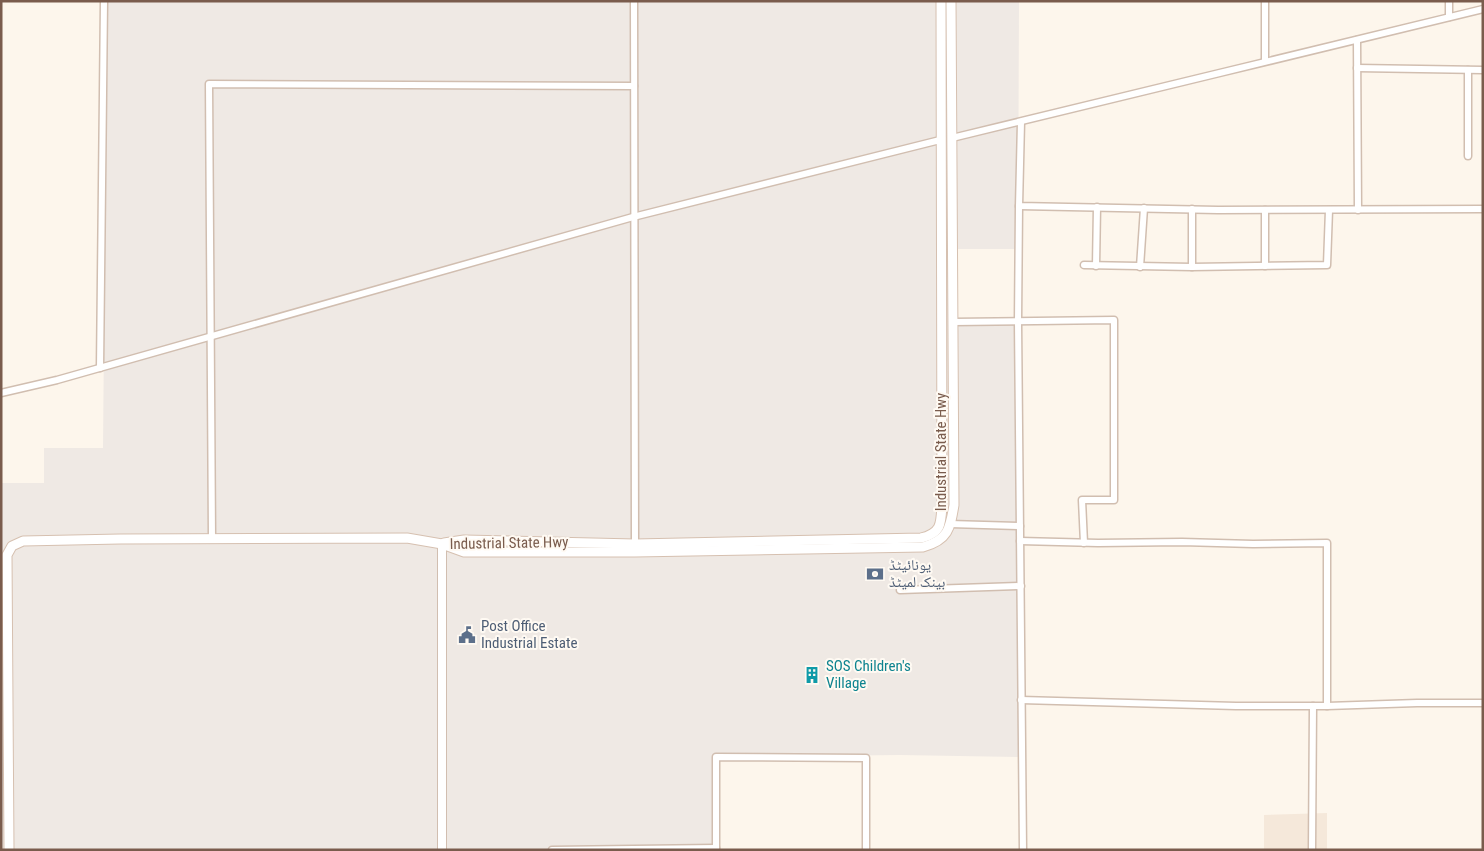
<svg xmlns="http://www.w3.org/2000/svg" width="1484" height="851" viewBox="0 0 1484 851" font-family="'Roboto Condensed','Noto Naskh Arabic',sans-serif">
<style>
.residential{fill:#f5e8da}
.industrial{fill:#efe9e4}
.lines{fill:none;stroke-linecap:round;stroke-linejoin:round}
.minor-casing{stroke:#d1beb0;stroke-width:9}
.tertiary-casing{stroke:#d1beb0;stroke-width:10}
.secondary-casing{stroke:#d6c0b0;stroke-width:11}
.minor{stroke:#fff;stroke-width:6}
.tertiary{stroke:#fff;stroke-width:8}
.secondary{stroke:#fff;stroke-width:9}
.labels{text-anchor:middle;stroke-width:4;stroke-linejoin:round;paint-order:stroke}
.street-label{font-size:15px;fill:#7a5c4d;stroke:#fffaf3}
.service-label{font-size:15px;fill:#4e5e75;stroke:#fffaf3;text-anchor:start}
.culture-label{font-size:15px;fill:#0d838f;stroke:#fffaf3;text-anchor:start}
</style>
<rect width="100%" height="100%" fill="#fdf6ec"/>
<!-- residential -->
<polygon class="residential" points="1327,813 1327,850 1264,850 1264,815"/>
<!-- industrial -->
<polygon class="industrial" points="107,1 1019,1 1018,249 955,249 955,323 1019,325 1021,757 900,755 720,757 719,850 1,850 1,483 44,483 44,448 103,448"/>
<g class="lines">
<!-- minor casing -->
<g class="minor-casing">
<g id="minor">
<polyline points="634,1 635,546"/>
<polyline points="1265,1 1265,60"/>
<polyline points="1449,17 1449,1"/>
<polyline points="1357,40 1358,210"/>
<polyline points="1357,68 1483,70"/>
<polyline points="1021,122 1019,206 1218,210 1483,209"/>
<path d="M952,138C1129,96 1306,51 1483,9"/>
<polyline points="1468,156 1468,70"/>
<polyline points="1019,206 1018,322 1023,850"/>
<polyline points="1192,209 1192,267"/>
<polyline points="1084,265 1192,267 1327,265 1329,210"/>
<polyline points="1096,266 1097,207"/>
<polyline points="1265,266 1265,210"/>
<polyline points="1140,267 1144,208"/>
<polyline points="953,322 1114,320 1114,500 1082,500 1084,543"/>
<polyline points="100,368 104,1"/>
<polyline points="1,393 57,380 633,217 940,140"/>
<polyline points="950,524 1020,526"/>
<polyline points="212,539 209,84 634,86"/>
<polyline points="1020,541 1098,543 1182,542 1253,544 1327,543 1327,706 1236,706 1021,700"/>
<polyline points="900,590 1021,586"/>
<polyline points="1327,706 1417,703 1483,703"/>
<polyline points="552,850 716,848"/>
<polyline points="716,850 716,757 866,758 866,850"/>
<polyline points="1312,850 1313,706"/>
</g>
</g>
<!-- tertiary casing -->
<g class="tertiary-casing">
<polyline id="tertiary" points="442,850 442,544"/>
</g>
<!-- secondary casing -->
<g class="secondary-casing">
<g id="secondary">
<path d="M444,543L464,540L635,544L921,538C942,533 941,523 942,504L941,1"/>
<path d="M9,850L7,555L12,546L23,541L120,539L407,538L442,544L464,552H635L923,547C948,540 950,529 954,505L951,1"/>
</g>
</g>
<!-- minor -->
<use href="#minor" class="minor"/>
<!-- tertiary -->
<use href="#tertiary" class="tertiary"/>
<!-- secondary -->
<use href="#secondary" class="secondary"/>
</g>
<!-- icons -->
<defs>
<g id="bank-bare" transform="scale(1.35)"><path d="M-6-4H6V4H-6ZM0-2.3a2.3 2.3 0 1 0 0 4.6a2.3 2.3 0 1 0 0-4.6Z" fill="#5c6f8a" stroke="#fffaf3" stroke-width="2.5" paint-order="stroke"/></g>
<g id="civic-bare" transform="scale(1.35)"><path d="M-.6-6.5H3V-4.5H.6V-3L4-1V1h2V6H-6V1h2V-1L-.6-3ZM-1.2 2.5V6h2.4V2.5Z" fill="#5c6f8a" stroke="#fffaf3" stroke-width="2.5" paint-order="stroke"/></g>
<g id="building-bare" transform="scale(1.35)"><path d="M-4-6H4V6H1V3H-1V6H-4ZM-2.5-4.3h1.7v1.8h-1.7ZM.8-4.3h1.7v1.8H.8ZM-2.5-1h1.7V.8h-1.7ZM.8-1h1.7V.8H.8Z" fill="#0f9aa8" stroke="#fffaf3" stroke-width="2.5" paint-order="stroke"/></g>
</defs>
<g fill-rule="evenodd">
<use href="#bank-bare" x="875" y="574"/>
<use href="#civic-bare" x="467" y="635"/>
<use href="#building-bare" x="812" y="675"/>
</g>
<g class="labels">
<!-- street labels -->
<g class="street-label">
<text transform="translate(941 452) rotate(-90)" y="5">Industrial State Hwy</text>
<text transform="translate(509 543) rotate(-1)" y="5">Industrial State Hwy</text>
</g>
<!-- service labels -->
<g class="service-label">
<text x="889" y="570">یونائیٹڈ<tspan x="889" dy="17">بینک لمیٹڈ</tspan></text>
<text x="481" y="631">Post Office<tspan x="481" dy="17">Industrial Estate</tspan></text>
</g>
<!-- culture labels -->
<g class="culture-label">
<text x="826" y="671">SOS Children's<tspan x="826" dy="17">Village</tspan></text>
</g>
</g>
<!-- border -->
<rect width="1484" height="851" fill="none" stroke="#7a5c4d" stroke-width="5"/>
</svg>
